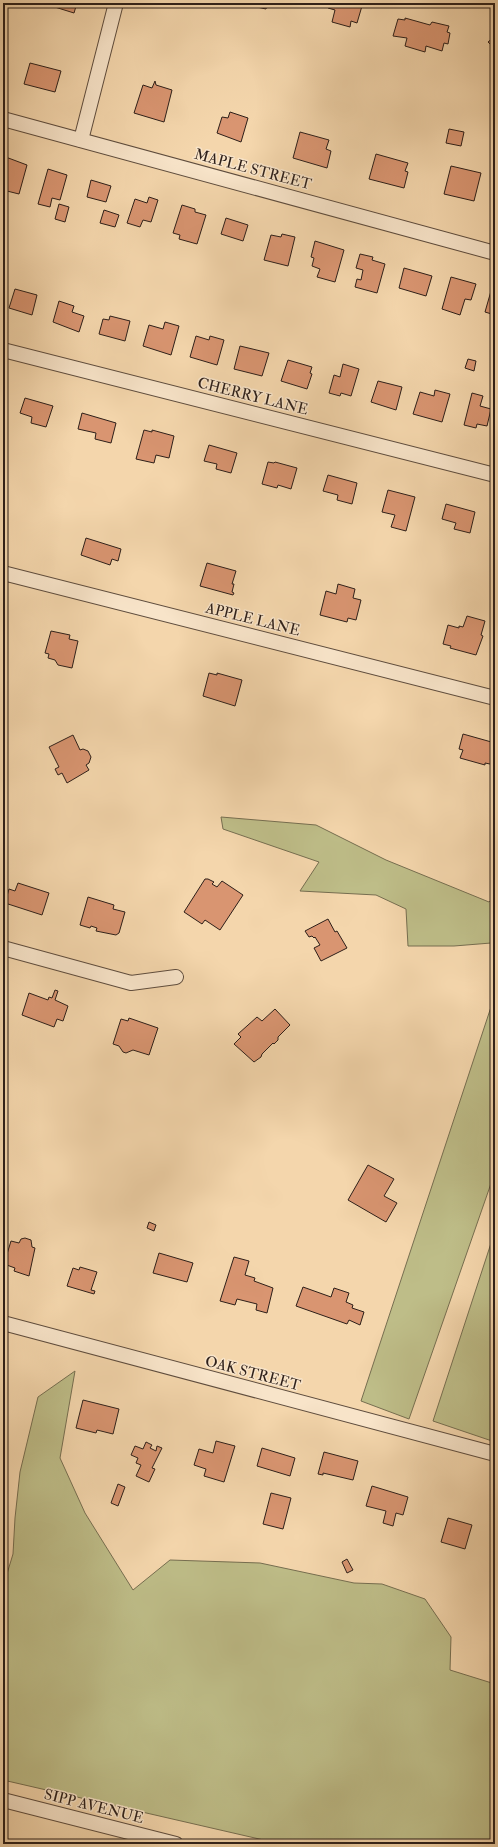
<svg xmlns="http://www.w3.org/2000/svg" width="498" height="1847" viewBox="0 0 498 1847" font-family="'IM FELL Double Pica',serif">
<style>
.green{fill:#bebd88;stroke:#766e50}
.building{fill:#d99571;stroke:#2d1f19}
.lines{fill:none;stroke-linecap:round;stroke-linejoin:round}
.minor-casing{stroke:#5f4d3e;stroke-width:16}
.minor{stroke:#f8e4c9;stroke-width:14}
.labels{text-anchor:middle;stroke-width:3;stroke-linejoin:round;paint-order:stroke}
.street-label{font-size:15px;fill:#2d1f19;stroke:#f8e4c9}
</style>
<rect width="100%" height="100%" fill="#f4d6ac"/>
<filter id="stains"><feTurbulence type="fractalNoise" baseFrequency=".005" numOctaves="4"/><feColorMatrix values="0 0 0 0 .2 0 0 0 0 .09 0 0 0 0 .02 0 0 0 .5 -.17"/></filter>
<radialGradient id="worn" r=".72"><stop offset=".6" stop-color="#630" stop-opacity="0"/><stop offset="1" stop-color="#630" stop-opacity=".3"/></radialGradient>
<!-- green -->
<g class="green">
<polygon points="221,817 316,825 386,860 489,902 495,896 495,1172 409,1419 361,1401 491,1007 491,943 454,946 408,946 406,909 376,895 300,891 319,862 223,829"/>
<polygon points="495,1231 495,1442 433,1421"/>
<polygon points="75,1371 60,1458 85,1513 133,1590 170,1560 260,1563 354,1583 382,1584 425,1599 451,1637 450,1670 495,1684 495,1844 281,1844 3,1780 3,1587 13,1554 15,1518 20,1472 38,1397"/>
</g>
<!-- building -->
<g class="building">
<polygon points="42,3 77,3 74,13"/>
<polygon points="258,3 268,3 266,9 257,7"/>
<polygon points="330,3 355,3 355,4 362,6 357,23 351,21 350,27 332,22 335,10 328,8"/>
<polygon points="405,18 430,25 432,22 449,26 447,32 450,33 448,44 444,43 442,51 426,46 425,52 405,46 407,38 393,36 398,19 405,20"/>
<polygon points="495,36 495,49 488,42"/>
<polygon points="30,63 61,71 55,92 24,84"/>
<polygon points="155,81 156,85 172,90 164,122 134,113 143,85 152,88"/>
<polygon points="230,112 248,118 241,142 217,133 222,117 228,118"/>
<polygon points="449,129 464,132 461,146 446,143"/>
<polygon points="300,132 329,140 326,149 331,151 327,168 293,158"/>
<polygon points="376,154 408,163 405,171 408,172 404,188 369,179"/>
<polygon points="3,156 27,165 19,194 3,190"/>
<polygon points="451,166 481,173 474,201 444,194"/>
<polygon points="48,169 67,175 60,200 52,198 50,207 38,204"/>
<polygon points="91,180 111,186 106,202 87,197"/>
<polygon points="149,197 158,200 151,222 143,220 140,227 127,223 135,199 147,203"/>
<polygon points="59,204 69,207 65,222 55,219"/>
<polygon points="182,205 195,209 195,212 206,215 197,244 179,239 180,235 173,233"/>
<polygon points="104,210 119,215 115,227 100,223"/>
<polygon points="226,218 248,225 243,241 221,234"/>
<polygon points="282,234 295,237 288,266 264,260 271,235 281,237"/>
<polygon points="315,241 344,250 335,282 317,277 320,269 312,266 314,258 311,257"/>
<polygon points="360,254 373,257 372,260 385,264 377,293 355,287 357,279 361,280 363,270 356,268"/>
<polygon points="404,268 432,276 426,296 399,288"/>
<polygon points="451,277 476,284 471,300 465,299 460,315 442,309"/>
<polygon points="15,289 37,295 32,315 9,308"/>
<polygon points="491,291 495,292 495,315 485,312"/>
<polygon points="59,301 74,306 72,312 84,316 79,332 53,322"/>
<polygon points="110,316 130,321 125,341 99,334 103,319 109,320"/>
<polygon points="165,322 179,326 171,355 143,346 149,325 163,329"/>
<polygon points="196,336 209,340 210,336 224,340 217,365 190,357"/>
<polygon points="240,346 269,353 262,376 234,369"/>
<polygon points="468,359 476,361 474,371 465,368"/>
<polygon points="288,360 312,367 310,373 312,374 307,389 281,381"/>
<polygon points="343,364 359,369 351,396 341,393 340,396 329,393 334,375 340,377"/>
<polygon points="378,381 402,387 396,410 371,402"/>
<polygon points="435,390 450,394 442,422 413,414 420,392 434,396"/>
<polygon points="472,393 483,396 480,406 491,409 487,426 477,424 476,428 464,425"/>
<polygon points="25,398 53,406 46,427 31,423 32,417 20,413"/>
<polygon points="82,413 116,423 111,443 95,439 96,433 78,429"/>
<polygon points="144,430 152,432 152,430 174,436 169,458 156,455 154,463 136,459"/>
<polygon points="209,445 237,453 231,473 216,469 217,464 204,461"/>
<polygon points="268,462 274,463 275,462 297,468 291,489 278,485 277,488 262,484"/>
<polygon points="328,475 357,483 352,504 337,500 338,495 323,491"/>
<polygon points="388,490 415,497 406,531 391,527 395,515 382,512"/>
<polygon points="446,504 475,512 470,533 454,529 456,523 442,519"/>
<polygon points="86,538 121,549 118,561 112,559 110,565 81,555"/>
<polygon points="207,563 236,571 232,584 234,584 232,592 234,593 233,595 200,586"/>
<polygon points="338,584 355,589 353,598 361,600 356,620 348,618 347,622 320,615 326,591 336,594"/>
<polygon points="467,616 485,621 481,635 483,636 476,655 450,648 451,646 443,644 448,625 459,628 459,626 463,627"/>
<polygon points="51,631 70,635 69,639 78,641 72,668 58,665 55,660 48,658 49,654 45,653"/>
<polygon points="209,673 217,675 217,673 242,680 235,706 203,696"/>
<polygon points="463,734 495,743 495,765 485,763 485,765 460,758 463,750 459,749"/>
<polygon points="73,735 80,750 83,749 88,751 91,757 89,763 86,765 89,770 67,783 62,773 58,775 55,769 59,767 49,747"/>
<polygon points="205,879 208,879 214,882 212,884 217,887 222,881 243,895 220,930 205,920 202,924 184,912"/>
<polygon points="18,883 49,893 42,915 5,903 9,889 15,891"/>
<polygon points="88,897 114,905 113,909 125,912 119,933 116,935 96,931 97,928 91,926 90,928 80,925"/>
<polygon points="328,919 335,932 337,931 347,948 321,961 314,948 320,945 315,937 314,938 312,936 309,937 305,931"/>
<polygon points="55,990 58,991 55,1000 68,1006 63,1021 57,1019 54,1027 22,1015 29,993 48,1000 49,997 52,998"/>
<polygon points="275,1009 290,1025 278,1037 278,1040 274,1044 273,1043 262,1054 261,1057 254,1062 234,1044 241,1037 238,1034 257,1017 262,1021"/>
<polygon points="129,1018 158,1028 149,1055 133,1050 126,1053 123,1052 119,1046 113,1044 121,1019 128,1021"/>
<polygon points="368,1165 394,1179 384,1196 397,1203 386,1222 348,1200"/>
<polygon points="149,1222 156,1225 154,1231 147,1228"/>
<polygon points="25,1238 31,1240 32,1247 35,1248 29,1276 14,1271 15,1268 4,1264 11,1241 19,1243 21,1239"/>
<polygon points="159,1253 193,1263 187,1282 153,1273"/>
<polygon points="234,1257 249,1261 245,1275 255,1278 254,1281 273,1288 267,1313 256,1310 257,1304 237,1299 235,1305 220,1301"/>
<polygon points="80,1267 97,1272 91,1290 95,1291 94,1294 67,1286 73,1268 79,1270"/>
<polygon points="303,1287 331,1297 334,1288 349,1293 346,1302 353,1305 352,1308 364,1312 360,1325 349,1320 347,1324 296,1306"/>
<polygon points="83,1400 119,1409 113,1434 97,1430 96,1433 76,1428"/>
<polygon points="216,1441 235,1446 224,1482 204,1476 206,1469 194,1465 199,1449 213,1453"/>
<polygon points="146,1442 152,1445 150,1448 156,1451 157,1446 162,1448 152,1468 155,1469 149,1482 136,1476 141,1465 136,1463 138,1458 131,1455 135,1446 143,1449"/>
<polygon points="262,1448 295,1458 290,1476 257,1466"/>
<polygon points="324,1452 358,1461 353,1480 323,1473 323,1475 318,1474"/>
<polygon points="118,1484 125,1487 118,1506 111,1503"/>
<polygon points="372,1486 408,1497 403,1515 396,1513 393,1526 383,1523 386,1511 366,1506"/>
<polygon points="271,1493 291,1498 283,1529 263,1524"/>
<polygon points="448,1518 472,1525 465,1549 441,1542"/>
<polygon points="347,1559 353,1570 347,1573 342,1562"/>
<polygon points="3,1840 17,1843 17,1844 3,1844"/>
</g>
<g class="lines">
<!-- minor casing -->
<g class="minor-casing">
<g id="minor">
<polyline points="3,119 495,253"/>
<polyline points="81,140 116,3"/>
<polyline points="3,350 495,475"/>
<polyline points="3,573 495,698"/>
<polyline points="3,948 131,983 176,977"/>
<polyline points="3,1323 495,1454"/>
<polyline points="3,1800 176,1844"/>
</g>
</g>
<!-- minor -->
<use href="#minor" class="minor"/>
</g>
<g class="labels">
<!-- street labels -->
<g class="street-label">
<text transform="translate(253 169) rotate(15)" y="5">MAPLE STREET</text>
<text transform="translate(253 396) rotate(14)" y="5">CHERRY LANE</text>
<text transform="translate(253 619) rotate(14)" y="5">APPLE LANE</text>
<text transform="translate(253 1373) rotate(15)" y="5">OAK STREET</text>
<text transform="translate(94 1806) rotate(14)" y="5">SIPP AVENUE</text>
</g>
</g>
<!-- margin -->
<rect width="498" height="1847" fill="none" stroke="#f4d6ac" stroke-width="16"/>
<rect x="4" y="4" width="490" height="1839" fill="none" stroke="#2d1f19" stroke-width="2"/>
<rect x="8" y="8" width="482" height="1831" fill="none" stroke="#2d1f19"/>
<rect width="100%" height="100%" filter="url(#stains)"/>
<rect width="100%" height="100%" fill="url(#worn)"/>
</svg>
